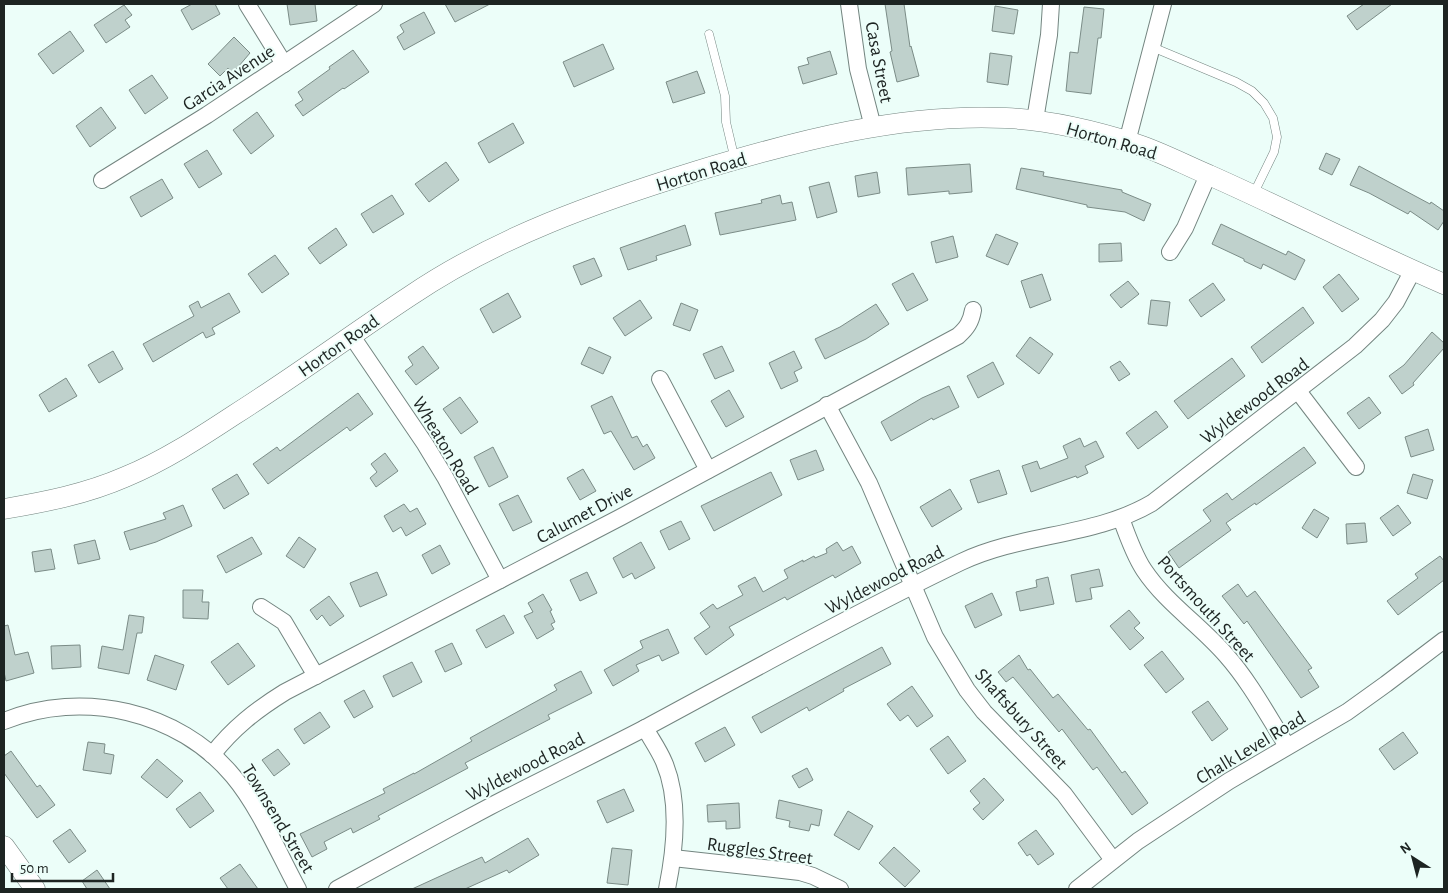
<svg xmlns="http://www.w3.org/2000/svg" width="1448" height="893" viewBox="0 0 1448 893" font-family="'Alegreya Sans',sans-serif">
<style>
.building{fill:#bfd1cc;stroke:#7b8c87}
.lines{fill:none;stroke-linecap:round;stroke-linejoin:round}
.service-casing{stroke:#748580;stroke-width:9}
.minor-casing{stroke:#748580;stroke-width:18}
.tertiary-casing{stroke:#748580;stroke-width:21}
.service{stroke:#fff;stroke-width:8}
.minor{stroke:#fff;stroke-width:16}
.tertiary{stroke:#fff;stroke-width:20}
.labels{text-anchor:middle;stroke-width:4;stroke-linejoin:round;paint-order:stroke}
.street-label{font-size:19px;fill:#1d2422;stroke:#ecfef9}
</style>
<rect width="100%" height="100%" fill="#ecfef9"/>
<!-- building -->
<g class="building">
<polygon points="192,4 215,4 220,14 192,30 181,10"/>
<polygon points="287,4 315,4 317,21 290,25"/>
<polygon points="445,4 490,4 455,22"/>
<polygon points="885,4 904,4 910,47 911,46 919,76 897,82 890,52 892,51"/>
<polygon points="1364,4 1392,4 1357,30 1347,16"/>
<polygon points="124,5 132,15 125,20 130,27 106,43 94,25"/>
<polygon points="995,6 1018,10 1014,34 992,31"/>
<polygon points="1084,7 1104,9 1101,38 1098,38 1091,94 1066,91 1070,52 1078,53"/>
<polygon points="424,12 435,33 404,50 397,37 404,32 400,25"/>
<polygon points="70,31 84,51 53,74 38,54"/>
<polygon points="234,37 250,53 233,73 228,68 220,76 208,64"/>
<polygon points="603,44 614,69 574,87 563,62"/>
<polygon points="353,50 369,72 344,89 343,88 303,116 295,105 303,100 298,92 330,69 329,67"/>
<polygon points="830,51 837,74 803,84 798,67 809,64 807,58"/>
<polygon points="990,53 1012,56 1008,85 987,82"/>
<polygon points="697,71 705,93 673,103 666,82"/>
<polygon points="152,75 168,98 145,114 129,90"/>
<polygon points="101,107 116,128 90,147 76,126"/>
<polygon points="257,112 274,136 251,154 233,130"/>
<polygon points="513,123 524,143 489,163 478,143"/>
<polygon points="207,150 222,174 199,188 184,164"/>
<polygon points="1326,153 1340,159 1332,175 1319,169"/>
<polygon points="446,162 459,180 429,202 415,184"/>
<polygon points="970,164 972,192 949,194 949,191 908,195 906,168"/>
<polygon points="1359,166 1430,204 1431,202 1444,211 1444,221 1438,230 1410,211 1408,214 1369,193 1350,185"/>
<polygon points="1021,168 1044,172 1043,176 1122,190 1122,192 1151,204 1144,221 1125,212 1087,207 1087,205 1016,189"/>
<polygon points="877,172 880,193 858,197 855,176"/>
<polygon points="162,179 173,198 141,217 130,197"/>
<polygon points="829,182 837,212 817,218 809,187"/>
<polygon points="392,195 404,214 373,233 361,214"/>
<polygon points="780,195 782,204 792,202 796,220 720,235 715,213 762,203 761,200"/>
<polygon points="1221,224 1286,255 1288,251 1305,260 1295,280 1263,264 1261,269 1244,261 1244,259 1212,244"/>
<polygon points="685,225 691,245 656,256 657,260 628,270 620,248"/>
<polygon points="336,228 347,245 320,264 308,248"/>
<polygon points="996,234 1018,243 1008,265 986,256"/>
<polygon points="953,236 958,257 936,263 931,242"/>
<polygon points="1121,243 1122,261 1099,262 1099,244"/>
<polygon points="275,255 289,274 262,293 248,274"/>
<polygon points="594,258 602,276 581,285 573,266"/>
<polygon points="913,273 928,300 907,311 892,284"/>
<polygon points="1042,274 1051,300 1030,308 1021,281"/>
<polygon points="1339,274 1359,299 1342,312 1323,287"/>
<polygon points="1128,281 1139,294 1121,308 1110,295"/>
<polygon points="1213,283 1225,300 1201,317 1189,300"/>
<polygon points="229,293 240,312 212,328 215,334 206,338 203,332 153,362 143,344 194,316 189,306 198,301 201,308"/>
<polygon points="508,293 521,317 493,333 480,309"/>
<polygon points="640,300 652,318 625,336 613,318"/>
<polygon points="1151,300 1170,302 1167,326 1148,324"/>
<polygon points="681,303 698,310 690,331 673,325"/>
<polygon points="876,304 889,324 866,339 825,359 815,339 840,327"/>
<polygon points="1303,307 1314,323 1262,363 1251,347"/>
<polygon points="1432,332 1444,343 1444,348 1413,383 1414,385 1402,394 1389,376 1404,365"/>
<polygon points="1030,337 1053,354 1039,374 1016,356"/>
<polygon points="423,346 439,368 416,385 405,371 413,365 408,357"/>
<polygon points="722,346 734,371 715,379 703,354"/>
<polygon points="589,347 611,357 603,374 581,364"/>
<polygon points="113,351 123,369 99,383 88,365"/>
<polygon points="794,351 802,368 794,372 798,381 781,389 769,363"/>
<polygon points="1232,358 1245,376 1188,419 1174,401"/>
<polygon points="1120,361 1130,374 1119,381 1110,367"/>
<polygon points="993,362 1004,384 978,398 967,376"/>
<polygon points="66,378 77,396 49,412 39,395"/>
<polygon points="949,386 959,407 933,420 932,418 891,441 881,422 922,398"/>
<polygon points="729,390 744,417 726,427 711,401"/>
<polygon points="358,393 373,414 350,431 347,427 268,484 253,464 277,447 280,451"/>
<polygon points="612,396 632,438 637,436 643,447 647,444 655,458 634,470 611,431 604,434 591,406"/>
<polygon points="460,397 478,422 461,434 443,409"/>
<polygon points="1369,397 1381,413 1359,429 1347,413"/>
<polygon points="1156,411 1168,427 1138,449 1126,433"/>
<polygon points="1428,429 1434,450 1411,457 1405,437"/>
<polygon points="1080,438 1084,447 1096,441 1104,457 1085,466 1088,473 1077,478 1076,476 1031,492 1022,466 1037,461 1040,469 1068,458 1063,446"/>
<polygon points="493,447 508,477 489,487 474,457"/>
<polygon points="1304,447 1316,463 1256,505 1255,503 1226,523 1231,530 1179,568 1168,552 1211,521 1203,510 1227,493 1232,500"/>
<polygon points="816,450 824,470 798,480 790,460"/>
<polygon points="385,453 398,471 376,487 370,478 377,472 371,464"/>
<polygon points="583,469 596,491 580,500 567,478"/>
<polygon points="999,470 1007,494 978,503 970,480"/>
<polygon points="771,472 782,495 714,531 701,506"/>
<polygon points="237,474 249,494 224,509 212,489"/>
<polygon points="1413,474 1433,480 1427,499 1407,493"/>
<polygon points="950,489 962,509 932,527 920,507"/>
<polygon points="518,495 532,522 513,531 499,504"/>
<polygon points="404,504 410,512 417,508 426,524 406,536 401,527 393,532 384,516"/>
<polygon points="183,505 192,526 156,542 130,550 124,532 166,519 163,513"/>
<polygon points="1398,505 1411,523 1393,536 1380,518"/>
<polygon points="1314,509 1329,518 1317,538 1302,528"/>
<polygon points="681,521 690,539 669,550 660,531"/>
<polygon points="1365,523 1367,542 1347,544 1346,524"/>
<polygon points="252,537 262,554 226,573 217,556"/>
<polygon points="299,537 316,549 304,568 286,556"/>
<polygon points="95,540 100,559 78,564 74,545"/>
<polygon points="641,542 655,568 635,579 632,573 623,578 613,558"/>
<polygon points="837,542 843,551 852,546 861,563 835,578 833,575 787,600 785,597 729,627 734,635 706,655 694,638 710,627 700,613 713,604 717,609 743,595 738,586 755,577 763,592 788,578 784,570 803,560 803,562 814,556 815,558 827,553 826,549"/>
<polygon points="440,545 450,564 432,574 422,555"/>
<polygon points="51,549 55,569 35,572 32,552"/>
<polygon points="1440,556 1444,561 1444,580 1398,615 1387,601 1418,578 1415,574"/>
<polygon points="1099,569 1103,586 1090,588 1092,599 1076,602 1071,575"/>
<polygon points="377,572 387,595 360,607 350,583"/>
<polygon points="587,572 597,593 580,601 570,580"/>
<polygon points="1048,577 1054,604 1020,611 1016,592 1037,587 1036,580"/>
<polygon points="1238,584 1247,597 1255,591 1312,668 1308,670 1319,687 1301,698 1247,621 1244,624 1222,596"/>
<polygon points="183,590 203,590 202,602 209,602 208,619 183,618"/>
<polygon points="992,593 1002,615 975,628 965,606"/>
<polygon points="543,594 552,610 550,611 555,622 551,624 554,629 537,639 524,616 533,612 528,603"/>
<polygon points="329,596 344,616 330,626 322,615 317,620 310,610"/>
<polygon points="1129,610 1140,623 1134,628 1144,638 1130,650 1110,626"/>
<polygon points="129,615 144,617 142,633 137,633 129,674 98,668 102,646 123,650"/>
<polygon points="504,615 514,633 486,648 476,630"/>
<polygon points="8,625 15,655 28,652 34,673 6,681 4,672 4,626"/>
<polygon points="668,629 679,653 662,661 659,655 636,665 639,671 613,686 604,670 643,648 640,641"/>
<polygon points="238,643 255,666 228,685 211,662"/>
<polygon points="452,643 462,664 445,672 435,651"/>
<polygon points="80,645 81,667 52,669 51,646"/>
<polygon points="882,647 891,664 843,689 844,691 809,711 807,707 761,733 752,717"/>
<polygon points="1162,651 1184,679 1166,693 1144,665"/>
<polygon points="155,655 184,665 176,690 147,680"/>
<polygon points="1019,655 1028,670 1030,669 1053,698 1058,694 1088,730 1090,729 1122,773 1125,771 1148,803 1132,815 1097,767 1093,770 1062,729 1059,732 1013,677 1006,682 998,672"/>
<polygon points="412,662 422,682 393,697 383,676"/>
<polygon points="581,671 592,693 548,715 550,719 465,763 468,768 378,816 380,819 353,833 351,828 324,842 327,849 312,857 300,834 385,793 383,789 414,773 414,774 472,741 470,738 557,690 554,685"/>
<polygon points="912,686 933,716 917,727 908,715 900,721 887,704"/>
<polygon points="364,690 373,707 354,718 344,701"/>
<polygon points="1208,701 1228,729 1212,741 1192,712"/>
<polygon points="320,712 330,727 304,744 294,729"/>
<polygon points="725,727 735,745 705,762 695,743"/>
<polygon points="1403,732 1418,753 1394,770 1379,749"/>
<polygon points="948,736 966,761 948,774 930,749"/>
<polygon points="88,742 105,744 104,753 114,755 111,774 83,770"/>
<polygon points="278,749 290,764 274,776 262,760"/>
<polygon points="11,751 37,787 40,785 55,805 37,818 4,773 4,756"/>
<polygon points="157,759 183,781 167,798 141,777"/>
<polygon points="807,768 813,780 799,788 792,776"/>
<polygon points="984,778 1004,800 983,820 973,809 980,803 970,791"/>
<polygon points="624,789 634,811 607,823 597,801"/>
<polygon points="200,792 214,811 190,828 176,809"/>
<polygon points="779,800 822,810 819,826 811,824 809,831 789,827 790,821 776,818"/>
<polygon points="739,803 740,828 726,829 726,821 708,822 707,805"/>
<polygon points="848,811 873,826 859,850 834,835"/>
<polygon points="70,829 86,851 69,863 53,841"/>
<polygon points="1036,830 1054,854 1038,865 1030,854 1027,856 1018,843"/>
<polygon points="528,838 539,855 509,873 507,870 465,889 412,889 482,857 485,863"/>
<polygon points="894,847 920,871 905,887 879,863"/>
<polygon points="612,848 632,850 628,885 607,883"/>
<polygon points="240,864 258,889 228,889 220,878"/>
<polygon points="97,870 110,889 87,889 82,881"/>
</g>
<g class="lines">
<!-- service casing -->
<g class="service-casing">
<g id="service">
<polyline points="709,34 725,96 726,122 735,160"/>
<polyline points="1152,47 1236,82 1252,91 1264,103 1273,118 1277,137 1274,152 1253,195"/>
</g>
</g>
<!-- minor casing -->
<g class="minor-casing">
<g id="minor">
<polyline points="247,4 284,64"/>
<polyline points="849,4 858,69 873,127"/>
<polyline points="1035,120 1049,35 1051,4"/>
<polyline points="1127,142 1163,4"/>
<polyline points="102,180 207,115 374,4"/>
<polyline points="1170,252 1185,228 1208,175"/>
<polyline points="351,335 425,444 445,477 500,580"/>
<polyline points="660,379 708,470"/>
<polyline points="1298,391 1356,467"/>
<polyline points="827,405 869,483 935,637 967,690 984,712 1064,794 1113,860"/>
<path d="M1121,518C1127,535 1134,555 1144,570C1166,603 1200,625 1226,655C1250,682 1268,716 1287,746"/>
<polyline points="261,607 284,622 316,676"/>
<path d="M4,721C82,689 179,711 233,776C259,807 279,854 298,889"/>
<path d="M645,728C651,739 659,750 664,762C680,799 675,850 667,889"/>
<path d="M212,755C233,728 256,710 285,692L621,517L958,336C967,328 971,322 973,310"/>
<polyline points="673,858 800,872 813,876 840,889"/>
<path d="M337,889C387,862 438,834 489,807C541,780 595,754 647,727C751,671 855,613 961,562C1022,533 1094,537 1152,503L1355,346L1382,320L1396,302L1413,270"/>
<polyline points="1077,889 1138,841 1229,781 1347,712 1386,684 1444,640"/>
</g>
</g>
<!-- tertiary casing -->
<g class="tertiary-casing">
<g id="tertiary">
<path d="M4,509C45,502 86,494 125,477C164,461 199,438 234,415C294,377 351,335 410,296C497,237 597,202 697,171C796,141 901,113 1006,118C1049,120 1095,131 1136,144C1161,152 1185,165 1209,175C1288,210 1365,250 1444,284"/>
<polyline points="4,846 35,889"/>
</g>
</g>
<!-- service -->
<use href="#service" class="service"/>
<!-- minor -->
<use href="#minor" class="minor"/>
<!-- tertiary -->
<use href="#tertiary" class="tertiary"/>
</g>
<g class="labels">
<!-- street labels -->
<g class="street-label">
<text transform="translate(880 62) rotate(79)" y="7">Casa Street</text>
<text transform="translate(228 77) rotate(-33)" y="7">Garcia Avenue</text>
<text transform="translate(1112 140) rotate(16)" y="7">Horton Road</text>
<text transform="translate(701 171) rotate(-17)" y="7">Horton Road</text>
<text transform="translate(338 345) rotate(-35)" y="7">Horton Road</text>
<text transform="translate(1254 400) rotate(-37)" y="7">Wyldewood Road</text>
<text transform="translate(446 445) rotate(59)" y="7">Wheaton Road</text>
<text transform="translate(584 513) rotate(-28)" y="7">Calumet Drive</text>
<text transform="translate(884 579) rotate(-27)" y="7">Wyldewood Road</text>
<text transform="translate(1207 608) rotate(48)" y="7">Portsmouth Street</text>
<text transform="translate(1022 718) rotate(48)" y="7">Shaftsbury Street</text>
<text transform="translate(1250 747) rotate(-31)" y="7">Chalk Level Road</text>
<text transform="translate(525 766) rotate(-27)" y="7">Wyldewood Road</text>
<text transform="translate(279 818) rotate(59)" y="7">Townsend Street</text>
<text transform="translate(760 850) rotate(8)" y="7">Ruggles Street</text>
</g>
</g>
<!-- border -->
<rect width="1448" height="893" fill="none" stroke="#1d2422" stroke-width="10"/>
<!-- north arrow -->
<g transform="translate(1413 858) rotate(324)" stroke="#ecfef9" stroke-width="4" paint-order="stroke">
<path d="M0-4L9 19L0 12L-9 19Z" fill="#1d2422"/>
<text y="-8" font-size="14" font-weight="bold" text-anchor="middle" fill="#1d2422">N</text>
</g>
<!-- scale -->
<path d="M12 873v8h101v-8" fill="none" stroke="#1d2422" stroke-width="2.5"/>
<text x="20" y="873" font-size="15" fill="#1d2422" stroke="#ecfef9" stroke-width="4" paint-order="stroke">50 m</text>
</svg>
